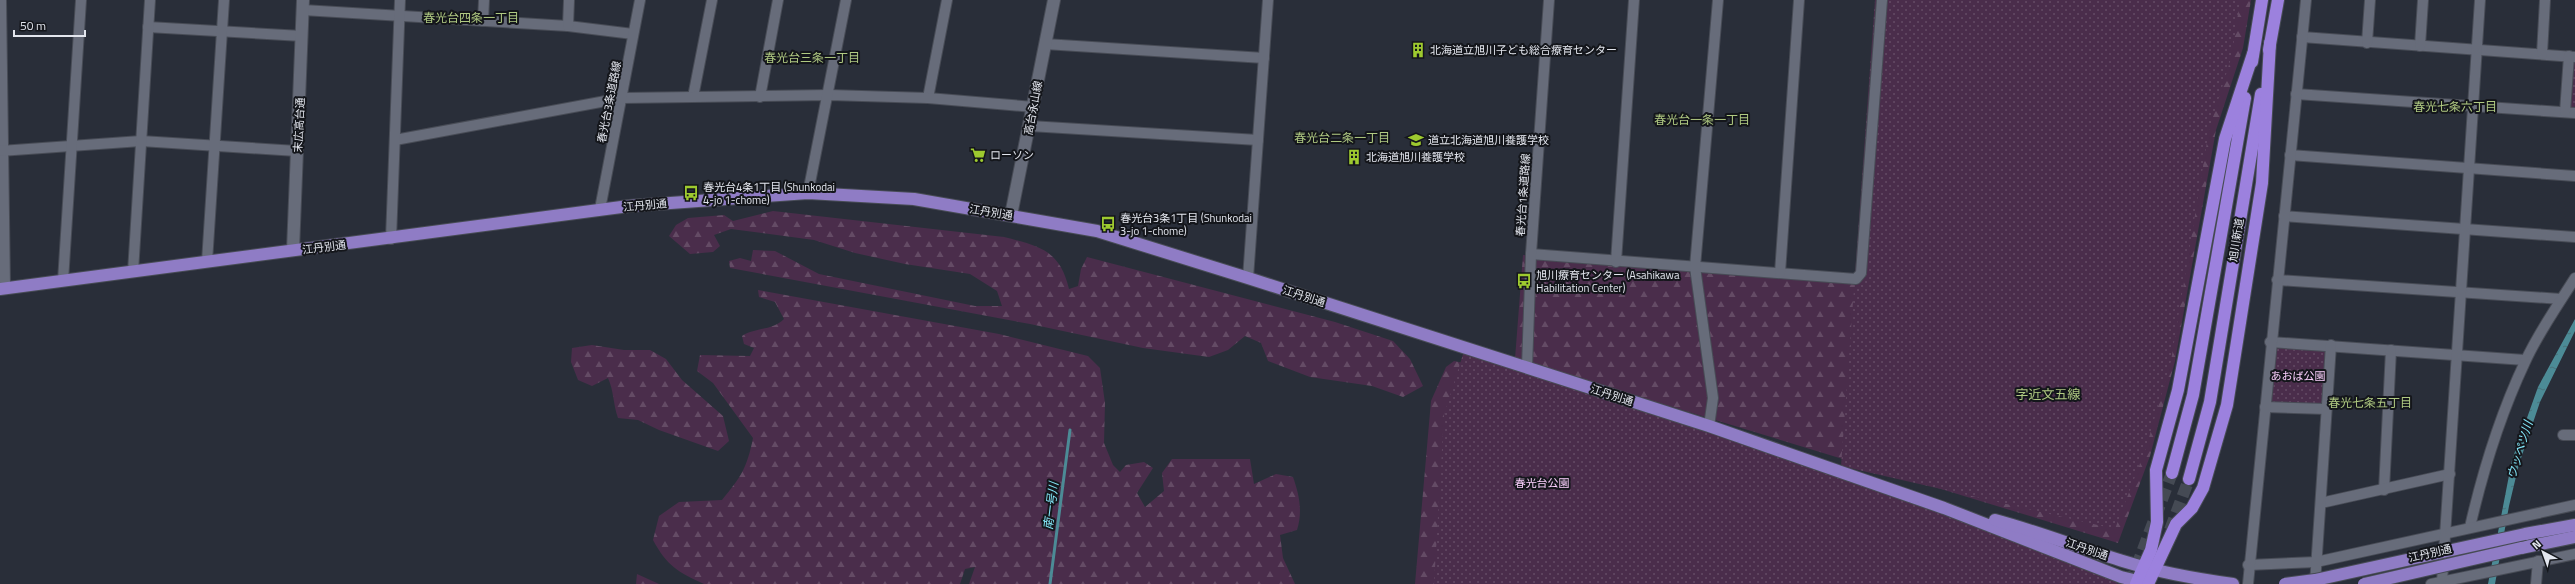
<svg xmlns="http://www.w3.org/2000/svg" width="2575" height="584" viewBox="0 0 2575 584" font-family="'Titillium Web','Noto Sans JP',sans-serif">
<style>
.forest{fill:url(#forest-firs)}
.park{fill:url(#park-dots)}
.water{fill:url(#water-ripples)}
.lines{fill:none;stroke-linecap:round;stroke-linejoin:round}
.stream{stroke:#4c8b96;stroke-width:3}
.trunk-tunnel{stroke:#454a54;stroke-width:12;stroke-dasharray:12 6;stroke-linecap:butt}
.minor-casing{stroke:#484c56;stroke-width:12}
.tertiary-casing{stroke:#484c56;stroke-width:14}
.primary-casing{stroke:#484c56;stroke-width:14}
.trunk-casing{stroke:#484c56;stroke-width:14}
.minor{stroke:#676c7a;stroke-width:10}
.tertiary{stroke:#676c7a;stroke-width:12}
.primary{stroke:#8f7cc5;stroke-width:12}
.trunk{stroke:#9c81de;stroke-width:12}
.primary-bridge-casing{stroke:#484c56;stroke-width:14;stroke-linecap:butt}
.primary-bridge{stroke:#8f7cc5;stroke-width:12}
.labels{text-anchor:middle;stroke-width:4;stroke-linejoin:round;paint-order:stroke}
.poi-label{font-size:11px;fill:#e3e6ee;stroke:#14161b;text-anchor:start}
.street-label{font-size:11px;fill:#e3e6ee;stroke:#14161b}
.park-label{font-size:11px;fill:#fcd0fe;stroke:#14161b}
.neighbourhood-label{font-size:12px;fill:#b0ca82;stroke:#14161b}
.water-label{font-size:12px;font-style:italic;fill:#85e9fb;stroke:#14161b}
.quarter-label{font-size:13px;fill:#b0ca82;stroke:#14161b}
</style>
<defs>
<pattern id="forest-firs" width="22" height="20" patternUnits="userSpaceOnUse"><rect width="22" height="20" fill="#4a2d4b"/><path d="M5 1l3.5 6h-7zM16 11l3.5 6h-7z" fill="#644b65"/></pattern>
<pattern id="park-dots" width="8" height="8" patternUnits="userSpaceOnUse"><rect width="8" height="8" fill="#4a2d4b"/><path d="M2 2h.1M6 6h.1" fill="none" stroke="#644b65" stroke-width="1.8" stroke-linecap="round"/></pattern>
<pattern id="water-ripples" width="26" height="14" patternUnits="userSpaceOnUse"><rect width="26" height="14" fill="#4c8b96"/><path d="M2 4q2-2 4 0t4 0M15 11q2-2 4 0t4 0" fill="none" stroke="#49727a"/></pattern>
</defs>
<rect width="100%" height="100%" fill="#292e39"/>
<!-- forest -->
<g class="forest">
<polygon points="1901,0 2251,0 2243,48 2216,130 2175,361 2150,456 2118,543 1515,359 1523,255 1865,283"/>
<path d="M773,211L1004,237C1039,246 1060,250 1069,289L1078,286L1081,269L1087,257L1335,322L1393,341L1410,359L1423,386L1403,397L1372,386L1310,377L1268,361L1261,343L1245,336L1228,350L1209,357L1143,348L1030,324L730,268L729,261L740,258L751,261L753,250L775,251L819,274L975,306H1002L997,291L970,274L905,264L855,253L814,240L731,229L714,235L720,246L713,252L690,254L669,236L676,225L688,218L724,215L733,221Z"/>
<path d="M758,290L999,334L1088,356L1100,368L1105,403L1104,443L1113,465L1120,472L1126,465L1144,462L1153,468L1137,493L1145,507L1164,491L1162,473L1172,459H1250L1254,484L1276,474L1293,477C1299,494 1303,511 1297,530L1280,535L1283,558L1295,584H969L975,567L965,569L960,584H704C678,572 667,566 653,540L659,516L679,502L722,500C741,477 747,468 753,438L713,383L697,371L700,355L750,356L754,348L744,344L742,336C756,327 772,331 784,319L775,302L759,297Z"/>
<path d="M592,345L624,350H650L666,359L682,380L723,416L729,441L718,451L659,430L638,420L618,418C613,404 614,391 608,378L592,386L578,380L571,362L572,348Z"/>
<polygon points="1454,361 1464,363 1455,584 1415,584 1431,401 1446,367"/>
<polygon points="637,574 659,584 636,584"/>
</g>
<!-- park -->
<g class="park">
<polygon points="1875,0 2240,0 2232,55 2209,130 2171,361 2146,448 2115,529 1841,466"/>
<polygon points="2569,56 2575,57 2575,113 2565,112"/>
<polygon points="2270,342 2331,345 2326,409 2265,407"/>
<polygon points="1464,351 1942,510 2110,577 2118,584 1434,584 1444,415"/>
</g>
<!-- water -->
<polygon class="water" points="2575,319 2575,331 2540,402 2519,464 2509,506 2495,584 2488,584 2512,460 2538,387"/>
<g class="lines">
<!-- stream -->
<polyline class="stream" points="1050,584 1070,430"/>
<!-- trunk-tunnel -->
<g class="trunk-tunnel">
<polyline points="2170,530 2189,479"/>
<polyline points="2130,584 2172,473"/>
</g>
<!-- minor casing -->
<g class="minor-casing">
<g id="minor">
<polyline points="1,0 5,288"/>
<polyline points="303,10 568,26 633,34"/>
<polyline points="483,21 484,0"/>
<polyline points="568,26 569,0"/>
<polyline points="148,27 302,36"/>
<polyline points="2302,37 2575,57"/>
<polyline points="2367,43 2370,0"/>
<polyline points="1045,44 1264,58"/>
<polyline points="2420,46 2423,0"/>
<polyline points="2542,54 2545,0"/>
<polyline points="2296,94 2575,113"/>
<polyline points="693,97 712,0"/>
<polyline points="760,97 778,0"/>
<polyline points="928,98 947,0"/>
<polyline points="2565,112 2569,56"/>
<polyline points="1030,126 1258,140"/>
<polyline points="395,140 622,98 829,95 928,98 1034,107"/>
<polyline points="0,151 141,141 297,151"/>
<polyline points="2290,155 2575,176"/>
<polyline points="808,193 846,0"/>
<polyline points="600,209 640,0"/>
<polyline points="2284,216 2575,237"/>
<polyline points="391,239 400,0"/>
<polyline points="1531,254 1856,279 1861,273 1882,0"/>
<polyline points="207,262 224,0"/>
<polyline points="1616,262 1634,0"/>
<polyline points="133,272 150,0"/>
<polyline points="1780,273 1799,0"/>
<polyline points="1248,278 1268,0"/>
<polyline points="2277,280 2561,299"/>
<polyline points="63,281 81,0"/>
<polyline points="2270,342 2525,360"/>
<polyline points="1527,367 1531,254 1549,0"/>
<polyline points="2265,407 2326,409"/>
<polyline points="1709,426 1713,398 1695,267 1718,0"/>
<polyline points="2563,435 2575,435"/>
<polyline points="2384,490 2391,350"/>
<polyline points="2321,503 2450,474"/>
<path d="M2470,527C2483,470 2500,415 2525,362C2538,333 2558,305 2575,278"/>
<polyline points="2248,565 2316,562 2575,505"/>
<polyline points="2442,582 2480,0"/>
<polyline points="2248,584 2306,0"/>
<polyline points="2315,584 2331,345"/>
<polyline points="2431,584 2575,554"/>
<polyline points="2536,584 2538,561"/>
</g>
</g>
<!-- tertiary casing -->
<g class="tertiary-casing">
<g id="tertiary">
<polyline points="1011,215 1054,0"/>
<polyline points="293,250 303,0"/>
</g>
</g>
<!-- primary casing -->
<g class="primary-casing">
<g id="primary">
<polyline points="0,289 629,206 808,193 914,199 1097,231 1248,278 1709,426 1944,508 2121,577 2146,583"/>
<path d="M1995,520C2040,532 2082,549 2126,562C2161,573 2197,579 2233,584"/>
<polyline points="2525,534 2575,525"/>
<polyline points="2521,548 2575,537"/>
</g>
</g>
<!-- trunk casing -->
<g class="trunk-casing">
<g id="trunk">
<polyline points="2269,50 2278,0"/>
<polyline points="2252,62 2262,0"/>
<polyline points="2172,473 2193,395 2245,98"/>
<polyline points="2189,479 2210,402 2261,94"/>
<polyline points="2136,584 2151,550 2157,522 2156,470 2178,390 2225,139 2253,54"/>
<polyline points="2148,584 2176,524 2192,508 2203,488 2227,405 2262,183 2270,43"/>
</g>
</g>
<!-- minor -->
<use href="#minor" class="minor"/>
<!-- tertiary -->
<use href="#tertiary" class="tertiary"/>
<!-- primary -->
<use href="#primary" class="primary"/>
<!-- trunk -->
<use href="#trunk" class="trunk"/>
<!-- primary-bridge casing -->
<g class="primary-bridge-casing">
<g id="primary-bridge">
<polyline points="2285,584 2315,580 2525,534"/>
<polyline points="2364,584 2521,548"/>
</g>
</g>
<!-- primary-bridge -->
<use href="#primary-bridge" class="primary-bridge"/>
</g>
<!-- icons -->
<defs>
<g id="building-bare" transform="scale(1.2)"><path d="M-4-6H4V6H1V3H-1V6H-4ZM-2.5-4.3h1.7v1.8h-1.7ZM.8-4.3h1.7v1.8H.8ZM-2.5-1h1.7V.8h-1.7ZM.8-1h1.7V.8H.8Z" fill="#9eca2f" stroke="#14161b" stroke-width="2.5" paint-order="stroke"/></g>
<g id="school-bare" transform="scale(1.2)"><path d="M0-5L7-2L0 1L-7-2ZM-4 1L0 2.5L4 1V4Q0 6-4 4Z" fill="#9eca2f" stroke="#14161b" stroke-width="2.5" paint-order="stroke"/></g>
<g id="supermarket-bare" transform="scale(1.2)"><path d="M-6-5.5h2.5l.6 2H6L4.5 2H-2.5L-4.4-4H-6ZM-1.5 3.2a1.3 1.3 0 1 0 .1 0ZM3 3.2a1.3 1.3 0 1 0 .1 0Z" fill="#9eca2f" stroke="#14161b" stroke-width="2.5" paint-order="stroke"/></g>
<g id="bus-bare" transform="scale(1.2)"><path d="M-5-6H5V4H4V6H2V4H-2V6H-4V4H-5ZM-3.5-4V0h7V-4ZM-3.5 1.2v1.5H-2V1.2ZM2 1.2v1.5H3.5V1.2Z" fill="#9eca2f" stroke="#14161b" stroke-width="2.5" paint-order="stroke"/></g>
</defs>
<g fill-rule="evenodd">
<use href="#building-bare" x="1418" y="50"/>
<use href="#school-bare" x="1416" y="140"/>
<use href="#supermarket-bare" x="978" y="155"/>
<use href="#building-bare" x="1354" y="157"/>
<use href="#bus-bare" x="691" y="193"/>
<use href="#bus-bare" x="1108" y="224"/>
<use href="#bus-bare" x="1524" y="281"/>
</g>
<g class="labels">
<!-- poi labels -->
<g class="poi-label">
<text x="1430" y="54">北海道立旭川子ども総合療育センター</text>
<text x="1428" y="144">道立北海道旭川養護学校</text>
<text x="990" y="159">ローソン</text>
<text x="1366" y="161">北海道旭川養護学校</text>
<text x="703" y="191">春光台4条1丁目 (Shunkodai<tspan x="703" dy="13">4-jo 1-chome)</tspan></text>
<text x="1120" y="222">春光台3条1丁目 (Shunkodai<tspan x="1120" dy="13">3-jo 1-chome)</tspan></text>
<text x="1536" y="279">旭川療育センター (Asahikawa<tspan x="1536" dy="13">Habilitation Center)</tspan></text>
</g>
<!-- street labels -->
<g class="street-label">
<text transform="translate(609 102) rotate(-79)" y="4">春光台3条道路線</text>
<text transform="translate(1033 108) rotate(-79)" y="4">高台永山線</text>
<text transform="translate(299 125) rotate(-87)" y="4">末広高台通</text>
<text transform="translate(1523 195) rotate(-86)" y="4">春光台1条道路線</text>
<text transform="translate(645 205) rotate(-5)" y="4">江丹別通</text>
<text transform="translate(991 212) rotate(9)" y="4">江丹別通</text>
<text transform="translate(2236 240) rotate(-81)" y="4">旭川新道</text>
<text transform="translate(324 247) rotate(-7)" y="4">江丹別通</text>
<text transform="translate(1304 296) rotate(18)" y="4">江丹別通</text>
<text transform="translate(1612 395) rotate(18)" y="4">江丹別通</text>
<text transform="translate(2087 549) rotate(19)" y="4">江丹別通</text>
<text transform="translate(2430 553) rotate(-13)" y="4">江丹別通</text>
</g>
<!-- park labels -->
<g class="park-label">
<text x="2298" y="380">あおば公園</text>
<text x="1542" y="487">春光台公園</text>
</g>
<!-- neighbourhood labels -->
<g class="neighbourhood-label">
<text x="471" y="22">春光台四条一丁目</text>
<text x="812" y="62">春光台三条一丁目</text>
<text x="2455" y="111">春光七条六丁目</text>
<text x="1702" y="124">春光台一条一丁目</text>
<text x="1342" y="142">春光台二条一丁目</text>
<text x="2370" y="407">春光七条五丁目</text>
</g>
<!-- water labels -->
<g class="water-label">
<text transform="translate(2520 450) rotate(-73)" y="4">ウッペツ川</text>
<text transform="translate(1051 506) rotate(-83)" y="4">南一号川</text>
</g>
<!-- quarter labels -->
<g class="quarter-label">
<text x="2048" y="399">字近文五線</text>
</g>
</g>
<!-- north arrow -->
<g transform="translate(2543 552) rotate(319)" stroke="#14161b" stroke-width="3" paint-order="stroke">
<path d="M0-3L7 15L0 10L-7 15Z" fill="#e3e6ee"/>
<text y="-6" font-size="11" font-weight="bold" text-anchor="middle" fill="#e3e6ee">N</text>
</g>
<!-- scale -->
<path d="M14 30v6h71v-6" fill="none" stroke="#e3e6ee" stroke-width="2"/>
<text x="20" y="30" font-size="12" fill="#e3e6ee" stroke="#14161b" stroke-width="3" paint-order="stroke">50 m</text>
</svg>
